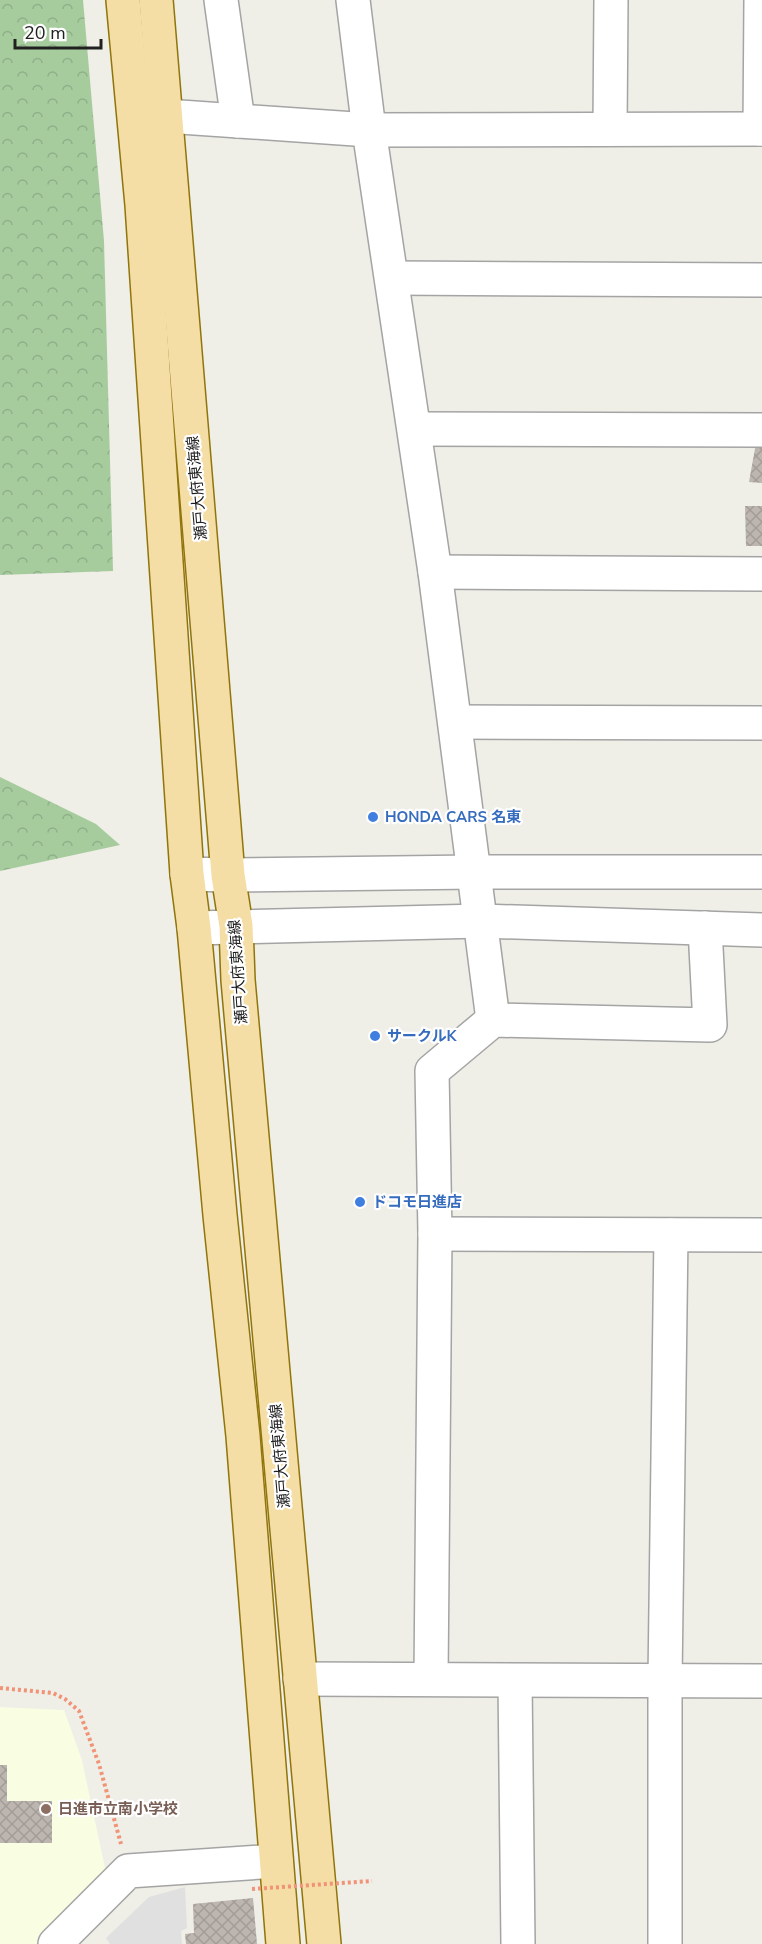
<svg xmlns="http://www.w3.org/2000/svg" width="762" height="1944" viewBox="0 0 762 1944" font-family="'Nunito Sans','Noto Sans JP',sans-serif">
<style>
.education{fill:#f9fde2}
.forest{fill:url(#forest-crowns)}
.parking{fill:#e0e0e0}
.building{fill:url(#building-cross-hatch)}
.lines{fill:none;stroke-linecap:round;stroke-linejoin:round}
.street-casing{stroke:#a4a4a4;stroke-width:36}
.primary-casing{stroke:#90750b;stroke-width:36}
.path{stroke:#f09377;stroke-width:4;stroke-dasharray:3 3;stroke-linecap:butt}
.street{stroke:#fff;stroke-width:33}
.primary{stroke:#f5dda6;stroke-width:33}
.path-bridge{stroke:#f09377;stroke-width:4;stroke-dasharray:3 3;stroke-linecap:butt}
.shop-dot{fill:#3f7fe0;stroke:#fff;stroke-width:2}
.education-dot{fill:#8d6e63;stroke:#fff;stroke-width:2}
.labels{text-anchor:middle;stroke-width:4.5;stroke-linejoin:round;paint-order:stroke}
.street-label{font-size:15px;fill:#202020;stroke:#fff}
.shop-label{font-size:15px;font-weight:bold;fill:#366cbe;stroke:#fff;text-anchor:start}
.education-label{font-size:15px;font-weight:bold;fill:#785e54;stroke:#fff;text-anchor:start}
</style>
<defs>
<pattern id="forest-crowns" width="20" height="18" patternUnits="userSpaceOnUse" patternTransform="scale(1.5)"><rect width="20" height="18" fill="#a6cc9e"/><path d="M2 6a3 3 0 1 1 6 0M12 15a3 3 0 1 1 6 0" fill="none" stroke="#8faf88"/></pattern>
<pattern id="building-cross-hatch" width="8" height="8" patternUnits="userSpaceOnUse" patternTransform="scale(1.5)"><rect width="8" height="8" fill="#bdb6b0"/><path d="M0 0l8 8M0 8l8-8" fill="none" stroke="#a29c97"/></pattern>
</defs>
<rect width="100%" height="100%" fill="#efeee7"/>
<!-- education -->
<polygon class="education" points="0,1707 64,1710 82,1760 107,1877 43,1944 0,1944"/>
<!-- forest -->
<g class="forest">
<polygon points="0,0 83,0 104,241 113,571 0,575"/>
<polygon points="0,777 96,824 120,845 0,871"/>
</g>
<!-- parking -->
<polygon class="parking" points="185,1887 187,1928 181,1931 182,1944 110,1944 106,1938 149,1897"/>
<!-- building -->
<g class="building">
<polygon points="756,443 762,443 762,483 749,482"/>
<polygon points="745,506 762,506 762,546 746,546"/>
<polygon points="0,1765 7,1765 7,1801 52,1801 52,1843 0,1843"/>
<polygon points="253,1898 257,1944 186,1944 185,1934 194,1933 193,1904"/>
</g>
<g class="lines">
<!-- street casing -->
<g class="street-casing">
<g id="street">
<polyline points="221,0 238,121"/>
<polyline points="353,0 369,130 435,572 493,1020"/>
<polyline points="166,116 369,130 762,129"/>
<polyline points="610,129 611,0"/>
<polyline points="760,129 761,0"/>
<polyline points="392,278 762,280"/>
<polyline points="415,429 762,430"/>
<polyline points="435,572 762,574"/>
<polyline points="455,722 762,723"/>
<polyline points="187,874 228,875 475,872 762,872"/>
<polyline points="194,928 481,921 762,930"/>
<polyline points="435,1234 762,1235"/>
<polyline points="300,1679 762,1681"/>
<polyline points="431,1679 435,1234 432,1071 493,1020 710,1025 705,928"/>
<polyline points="515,1681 518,1944"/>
<polyline points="55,1944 128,1871 276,1861"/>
<polyline points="665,1944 665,1680 671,1235"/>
</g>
</g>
<!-- primary casing -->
<g class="primary-casing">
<g id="primary">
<polyline points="123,0 142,205 187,874 194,928 220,1215 243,1436 283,1944"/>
<polyline points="156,0 228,875 236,926 238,980 324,1944"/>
</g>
</g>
<!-- path -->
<polyline class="path" points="0,1688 53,1693 65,1699 79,1711 99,1764 121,1844"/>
<!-- street -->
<use href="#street" class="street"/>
<!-- primary -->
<use href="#primary" class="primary"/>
<!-- path-bridge -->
<polyline class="path-bridge" points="252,1889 372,1881"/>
</g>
<!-- markers -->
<g class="shop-dot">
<circle cx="373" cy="817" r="6"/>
<circle cx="375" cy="1036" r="6"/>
<circle cx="360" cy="1202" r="6"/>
</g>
<circle class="education-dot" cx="46" cy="1809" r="6"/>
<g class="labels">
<!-- street labels -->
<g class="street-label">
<text transform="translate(197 488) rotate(-95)" y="5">瀬戸大府東海線</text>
<text transform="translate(238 972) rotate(-94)" y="5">瀬戸大府東海線</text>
<text transform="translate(280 1456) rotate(-95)" y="5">瀬戸大府東海線</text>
</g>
<!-- shop labels -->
<g class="shop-label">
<text x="385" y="822">HONDA CARS 名東</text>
<text x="387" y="1041">サークルK</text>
<text x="372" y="1207">ドコモ日進店</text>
</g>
<!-- education labels -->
<g class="education-label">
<text x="58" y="1814">日進市立南小学校</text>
</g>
</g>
<!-- scale -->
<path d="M15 39v9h86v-9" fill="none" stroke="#202020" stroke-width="3"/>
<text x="24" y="39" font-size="18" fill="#202020" stroke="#ffffff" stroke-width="4.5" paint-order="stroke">20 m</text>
</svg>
